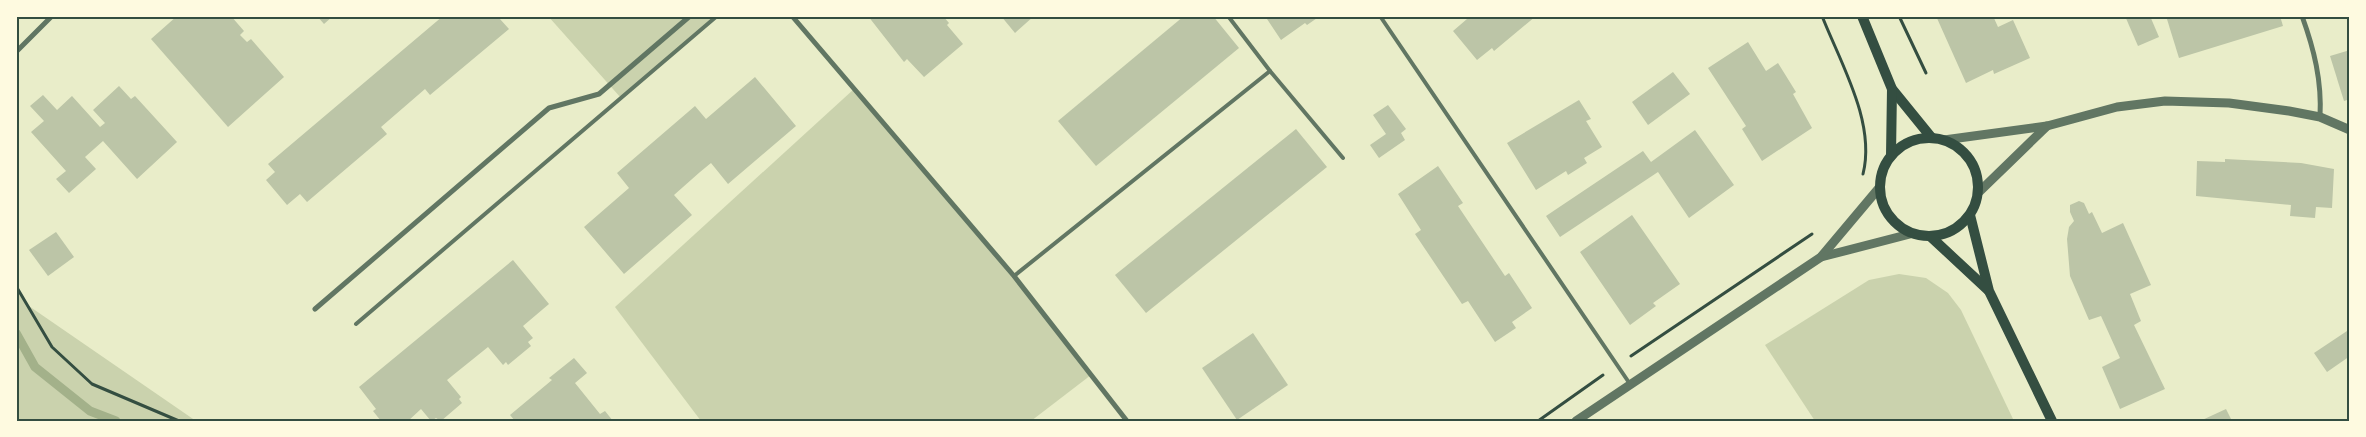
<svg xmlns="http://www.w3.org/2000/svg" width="2366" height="437" viewBox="0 0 2366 437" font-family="Inter,sans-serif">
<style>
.green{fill:#cad2ad}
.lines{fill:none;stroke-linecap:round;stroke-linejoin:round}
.stream{stroke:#a3b18a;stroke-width:9}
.building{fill:#bcc5a7}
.path{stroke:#344e41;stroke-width:3}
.service{stroke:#617663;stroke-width:4}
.minor{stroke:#617663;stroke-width:5}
.tertiary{stroke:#617663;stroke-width:9}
.secondary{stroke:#344e41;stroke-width:10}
.neatline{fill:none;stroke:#344e41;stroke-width:2}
</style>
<rect width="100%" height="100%" fill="#e9edc9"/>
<!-- green -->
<g class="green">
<polygon points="548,16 717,16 621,98"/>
<polygon points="854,89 1014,276 1091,375 1031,421 701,421 615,307"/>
<polygon points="1899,274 1926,278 1948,293 1961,310 2014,421 1815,421 1765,345 1869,280"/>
<polygon points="16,286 26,304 196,421 16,421"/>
</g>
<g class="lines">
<!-- stream -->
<polyline class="stream" points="16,333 35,367 90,411 116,421"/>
</g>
<!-- building -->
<g class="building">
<polygon points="177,16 231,16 244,31 240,35 247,42 251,39 284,77 228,127 151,39"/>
<polygon points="317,16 333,16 324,24"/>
<polygon points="443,16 501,16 499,18 509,29 430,95 425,89 381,127 387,134 307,202 300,194 287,205 266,180 275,172 268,164"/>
<polygon points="868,16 943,16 949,23 947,25 963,44 924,77 907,59 904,62"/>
<polygon points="1001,16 1034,16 1015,33"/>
<polygon points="1184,16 1213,16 1239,48 1096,166 1058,121"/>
<polygon points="1265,16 1320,16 1307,25 1305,23 1281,40"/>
<polygon points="1466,16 1536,16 1494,51 1492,48 1477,60 1453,31 1467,19"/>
<polygon points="1936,16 1993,16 1998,27 2013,20 2030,58 1994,74 1993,70 1966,83"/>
<polygon points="2125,16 2150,16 2159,37 2138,46"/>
<polygon points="2166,16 2280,16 2283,26 2179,58"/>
<polygon points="1748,42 1766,71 1778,63 1796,92 1793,94 1812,128 1762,161 1742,129 1746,126 1708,68"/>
<polygon points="2350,50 2350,99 2344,101 2330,56"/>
<polygon points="1673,72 1690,94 1648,125 1632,102"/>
<polygon points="755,77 796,126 728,184 711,163 700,172 674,195 692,215 624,274 584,227 629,188 617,173 695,106 706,119"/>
<polygon points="119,86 131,99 135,96 177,142 137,179 103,141 85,157 96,169 69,193 56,179 66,171 31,132 44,121 30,106 43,95 57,110 72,96 100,127 105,123 93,110"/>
<polygon points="1579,100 1591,119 1586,121 1602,147 1584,158 1587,163 1568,175 1566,171 1536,190 1507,143"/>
<polygon points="1388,105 1406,129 1401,133 1405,140 1379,158 1370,145 1386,134 1373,115"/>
<polygon points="1296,129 1327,167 1146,313 1115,275"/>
<polygon points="1695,130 1734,185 1689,218 1658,172 1560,237 1546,216 1643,151 1651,162"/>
<polygon points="2225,159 2301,163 2334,169 2332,208 2316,207 2315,218 2290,216 2291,205 2196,196 2197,161 2225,162"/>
<polygon points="1438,166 1463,203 1458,206 1505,276 1509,273 1532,308 1512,322 1516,328 1495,342 1468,301 1462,304 1415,234 1421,230 1398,194"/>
<polygon points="2079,201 2084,203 2089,214 2092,212 2102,233 2123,223 2151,285 2130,294 2141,321 2134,325 2165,389 2120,409 2102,367 2120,358 2101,316 2089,320 2070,276 2067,239 2069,227 2074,221 2070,212 2070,205"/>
<polygon points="1632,215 1680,284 1653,303 1656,306 1630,325 1580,252"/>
<polygon points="56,232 74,257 48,276 29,250"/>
<polygon points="513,260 549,304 523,326 533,338 528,342 531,346 508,365 506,362 503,365 488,347 447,380 461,397 459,399 462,403 441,421 436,418 431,421 421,409 408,421 381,421 373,411 376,409 359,387"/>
<polygon points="2347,331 2350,335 2350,356 2327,372 2314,353"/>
<polygon points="1253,333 1288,385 1237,420 1202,368"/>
<polygon points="574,358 587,373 575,383 600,414 605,411 613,421 515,421 510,415 552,380 549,378"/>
<polygon points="2226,409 2232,421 2200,421"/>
</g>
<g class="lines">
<!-- path -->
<g class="path">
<path d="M1822,16C1841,64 1876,123 1863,174"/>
<polyline points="1899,16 1926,73"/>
<polyline points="16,286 52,347 92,384 179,421"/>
<polyline points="1631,356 1812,234"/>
<polyline points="1538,421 1603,375"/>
</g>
<!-- service -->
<g class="service">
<polyline points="1228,16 1270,71"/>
<polyline points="1380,16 1630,384"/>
<polyline points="1014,276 1270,71 1343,158"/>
<polyline points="356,324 717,16"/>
</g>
<!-- minor -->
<g class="minor">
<polyline points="792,16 1014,276 1127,421"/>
<path d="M2302,16C2314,49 2322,81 2320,117"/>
<polyline points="16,52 52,16"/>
<polyline points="315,309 549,108 599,94 690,16"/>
</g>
<!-- tertiary -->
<g class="tertiary">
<polyline points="1944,140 2047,126 2117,107 2165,101 2229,103 2289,111 2320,117 2350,130"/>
<polyline points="1979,192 2047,126"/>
<polyline points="1821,257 1910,234"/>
<polyline points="1576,421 1821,257 1879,188"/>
</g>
<!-- secondary -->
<g class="secondary">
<polyline points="1862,16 1892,89 1931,137"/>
<circle cx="1929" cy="187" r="49"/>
<polyline points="1891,155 1892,89"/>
<polyline points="1970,215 1989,291 2052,421"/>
<polyline points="1931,237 1988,290"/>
</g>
</g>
<!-- border -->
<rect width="2366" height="437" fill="none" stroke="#fefae0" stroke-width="35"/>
<rect x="18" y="18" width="2330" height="402" class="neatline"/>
</svg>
